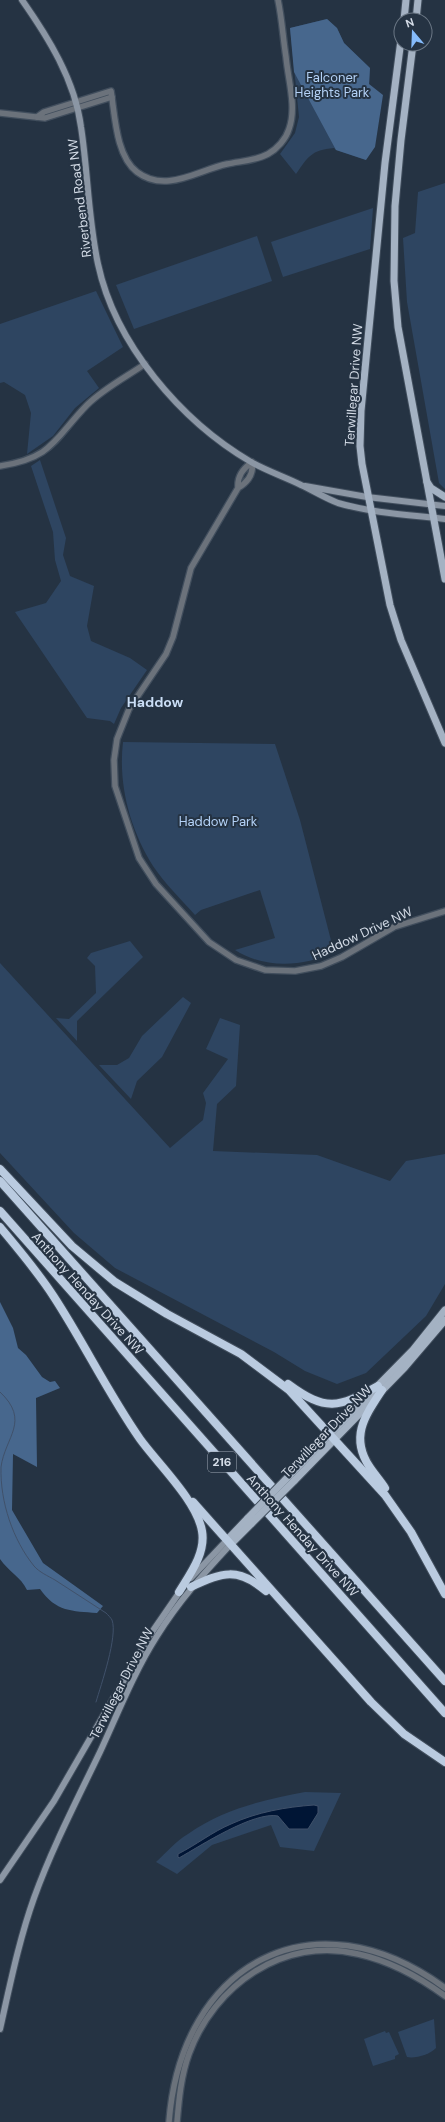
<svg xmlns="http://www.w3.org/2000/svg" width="445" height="2122" viewBox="0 0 445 2122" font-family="'DM Sans',sans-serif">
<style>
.green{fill:#2e4561}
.forest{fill:#47678d}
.water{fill:#001535;stroke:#40516a}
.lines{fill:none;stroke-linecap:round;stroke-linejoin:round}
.stream{stroke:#40516a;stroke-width:1}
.tertiary-casing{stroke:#414e5d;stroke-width:8}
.secondary-casing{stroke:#414e5d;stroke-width:8}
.primary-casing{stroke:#414e5d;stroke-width:9}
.motorway-casing{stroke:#414e5d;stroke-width:10}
.tertiary{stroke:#6b727b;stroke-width:5.5}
.secondary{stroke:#8b96a4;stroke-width:6}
.primary{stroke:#a4b2c3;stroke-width:7}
.motorway{stroke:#bacbe0;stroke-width:8}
.primary-bridge-casing{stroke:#414e5d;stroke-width:9;stroke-linecap:butt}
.primary-bridge{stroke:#a4b2c3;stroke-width:7}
.labels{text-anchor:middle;stroke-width:4;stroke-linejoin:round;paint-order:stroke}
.shield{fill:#253343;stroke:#a0a9b6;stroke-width:1}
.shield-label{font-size:12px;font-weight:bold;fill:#d4dce7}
.park-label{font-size:13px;fill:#b4d2f7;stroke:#253343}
.street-label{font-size:13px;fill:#d4dce7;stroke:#253343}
.neighbourhood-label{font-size:14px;font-weight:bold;fill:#cadef6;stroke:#253343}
</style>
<rect width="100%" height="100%" fill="#253343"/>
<!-- green -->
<g class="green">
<path d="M327,19L337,28L344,43L370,68L366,160L336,150L334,148C311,150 308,157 296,174L280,154L295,133L299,117L290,28Z"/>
<polygon points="445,183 445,489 439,483 407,302 403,238 415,233 418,192"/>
<polygon points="373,208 370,249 283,277 271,242"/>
<polygon points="257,236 272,281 134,329 116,285"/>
<polygon points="96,291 123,347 87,371 99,388 75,408 53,436 27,454 31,413 25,395 4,382 0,383 0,324"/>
<polygon points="40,460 66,538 63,555 70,576 94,586 87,626 91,641 130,658 147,670 121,708 114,724 110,721 87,718 15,612 46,603 61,581 55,560 53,532 31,466"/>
<path d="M123,742L275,744L300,820L334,952C304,967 264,969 235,950L275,938L260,890L201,910L195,915C181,899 165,884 153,866C130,829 118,785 123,742Z"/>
<polygon points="130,941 143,957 77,1021 77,1041 56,1018 69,1019 96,993 95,966 87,958 91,953"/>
<polygon points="0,963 170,1148 203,1120 206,1103 203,1093 228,1059 206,1049 220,1018 240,1025 236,1086 217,1104 213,1151 317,1155 390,1181 406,1161 445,1154 445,1284 426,1316 366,1373 337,1384 305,1371 274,1352 115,1268 74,1233 0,1153"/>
<polygon points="183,997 191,1003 162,1057 137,1081 131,1099 99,1065 117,1065 129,1058 142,1036"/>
<path d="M305,1792L341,1793L314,1851L280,1847L271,1825L212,1845L177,1874L156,1862C166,1853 176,1841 188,1834C224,1809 263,1800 305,1792Z"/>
<path d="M434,2019L436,2048C431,2054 415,2059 407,2057L398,2032Z"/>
<polygon points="385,2031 386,2033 389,2032 399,2054 395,2056 395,2059 373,2066 364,2039"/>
</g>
<!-- forest -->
<g class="forest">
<polygon points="327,19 337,28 344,43 370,68 369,84 383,95 375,147 366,160 336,150 294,72 290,28"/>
<path d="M0,1302L13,1328L18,1348L26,1355L42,1377L50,1382L55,1381L60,1388L36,1398L37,1467L13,1454L12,1510L43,1563L103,1606L97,1613C72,1611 56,1612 40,1589L27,1590C21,1577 8,1571 0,1559Z"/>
</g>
<!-- water -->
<path class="water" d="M314,1805L318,1806V1813L308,1829H289L278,1816C254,1811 200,1846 179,1858L178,1857V1854C196,1845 212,1832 231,1824C257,1812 286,1807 314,1805Z"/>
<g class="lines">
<!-- stream -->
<path class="stream" d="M0,1392C31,1421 5,1437 1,1467C0,1502 13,1540 34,1566C39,1572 48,1576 55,1580C72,1591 89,1602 106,1613C108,1615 111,1618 112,1620C118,1636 101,1685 96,1702"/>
<!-- tertiary casing -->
<g class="tertiary-casing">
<g id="tertiary">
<polyline points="0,113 45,118 112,97"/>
<path d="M37,117L44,112L111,91C115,116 116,156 137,172C166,194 198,170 227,164C241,161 255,161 268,154C277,149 286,139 289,129C297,107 288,80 286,57C283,38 282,19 278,0"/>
<path d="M0,466C53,458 54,439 87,405C103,389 126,377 145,364"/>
<path d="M238,488C237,476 243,469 252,462C254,474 248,482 238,488L191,568L173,637L166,654L129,709L117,739L114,760L115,786L139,858L156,884L209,942L236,960L265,970L295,971L321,966L342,957L394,927L445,911"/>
<path d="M169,2122C181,1964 313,1891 445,1988"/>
<path d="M177,2122C179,2099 181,2076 189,2054C214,1985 284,1936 358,1954C390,1961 419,1977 445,1996"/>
</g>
</g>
<!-- secondary casing -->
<g class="secondary-casing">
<g id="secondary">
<path d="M22,0C48,37 75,80 81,127C88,172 88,218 98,264C115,344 181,421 251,462C267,471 285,477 301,485C314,491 325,498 338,503C372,513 410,515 445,519"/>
<polyline points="305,486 367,497 445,506"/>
<polyline points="191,1578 227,1540"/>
<polyline points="0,1880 54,1801 150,1635 181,1590"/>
<path d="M0,2029C10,1985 19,1940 34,1898C52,1848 77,1800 100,1752C118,1713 134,1672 157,1636C178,1602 204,1573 231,1544"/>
</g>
</g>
<!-- primary casing -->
<g class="primary-casing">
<g id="primary">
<polyline points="404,20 406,0"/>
<polyline points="416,20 418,0"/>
<polyline points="401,40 385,163 361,411 360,446 362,464 390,605 401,640 445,743"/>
<polyline points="413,44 401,140 395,206 394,281 398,327 445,579"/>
<polyline points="427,482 431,488 445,497"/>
<polyline points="289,1476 413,1350 445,1310"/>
<polyline points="294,1481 405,1367 445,1320"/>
<polyline points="227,1540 248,1518"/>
<polyline points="231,1544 252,1523"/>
</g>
</g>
<!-- motorway casing -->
<g class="motorway-casing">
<g id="motorway">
<polyline points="0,1169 72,1246 115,1282 167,1314 241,1354 289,1390 385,1495 411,1532 445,1594"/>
<polyline points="0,1181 445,1681"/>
<polyline points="0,1211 445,1713"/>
<path d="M0,1227C19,1250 38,1272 54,1297C84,1343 108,1393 140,1439C158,1464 197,1501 202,1531C206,1553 190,1574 179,1592"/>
<path d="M288,1384C326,1412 338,1408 378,1386"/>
<path d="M382,1390C365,1416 350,1436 369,1466C374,1474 380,1480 385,1488"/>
<polyline points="193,1502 371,1702 404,1734 445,1762"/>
<path d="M191,1587C222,1572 238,1567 266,1591"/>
</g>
</g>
<!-- tertiary -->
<use href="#tertiary" class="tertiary"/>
<!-- secondary -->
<use href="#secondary" class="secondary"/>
<!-- primary -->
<use href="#primary" class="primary"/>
<!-- motorway -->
<use href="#motorway" class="motorway"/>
<!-- primary-bridge casing -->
<g class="primary-bridge-casing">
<g id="primary-bridge">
<polyline points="248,1518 289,1476"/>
<polyline points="252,1523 294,1481"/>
</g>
</g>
<!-- primary-bridge -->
<use href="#primary-bridge" class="primary-bridge"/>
</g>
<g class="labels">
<!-- shield labels -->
<rect class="shield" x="208" y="1452" width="28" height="20" rx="3"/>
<g class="shield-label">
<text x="222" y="1466">216</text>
</g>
<!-- park labels -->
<g class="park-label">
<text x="332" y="82">Falconer<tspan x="332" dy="15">Heights Park</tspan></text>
<text x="218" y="826">Haddow Park</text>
</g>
<!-- street labels -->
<g class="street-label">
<text transform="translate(79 198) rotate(-97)" y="5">Riverbend Road NW</text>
<text transform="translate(353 385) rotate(-86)" y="5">Terwillegar Drive NW</text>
<text transform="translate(362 933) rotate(-25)" y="5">Haddow Drive NW</text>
<text transform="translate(88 1293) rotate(48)" y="5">Anthony Henday Drive NW</text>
<text transform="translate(326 1431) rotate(-46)" y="5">Terwillegar Drive NW</text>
<text transform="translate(303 1535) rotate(48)" y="5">Anthony Henday Drive NW</text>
<text transform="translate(121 1683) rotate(-63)" y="5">Terwillegar Drive NW</text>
</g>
<!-- neighbourhood labels -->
<g class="neighbourhood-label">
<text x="155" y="707">Haddow</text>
</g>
</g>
<!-- north arrow -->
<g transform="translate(413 32) rotate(341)"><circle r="19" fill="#253343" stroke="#6b7785"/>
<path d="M0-3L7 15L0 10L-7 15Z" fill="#85bbfb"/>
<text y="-6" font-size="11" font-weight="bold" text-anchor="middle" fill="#d4dce7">N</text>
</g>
</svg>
